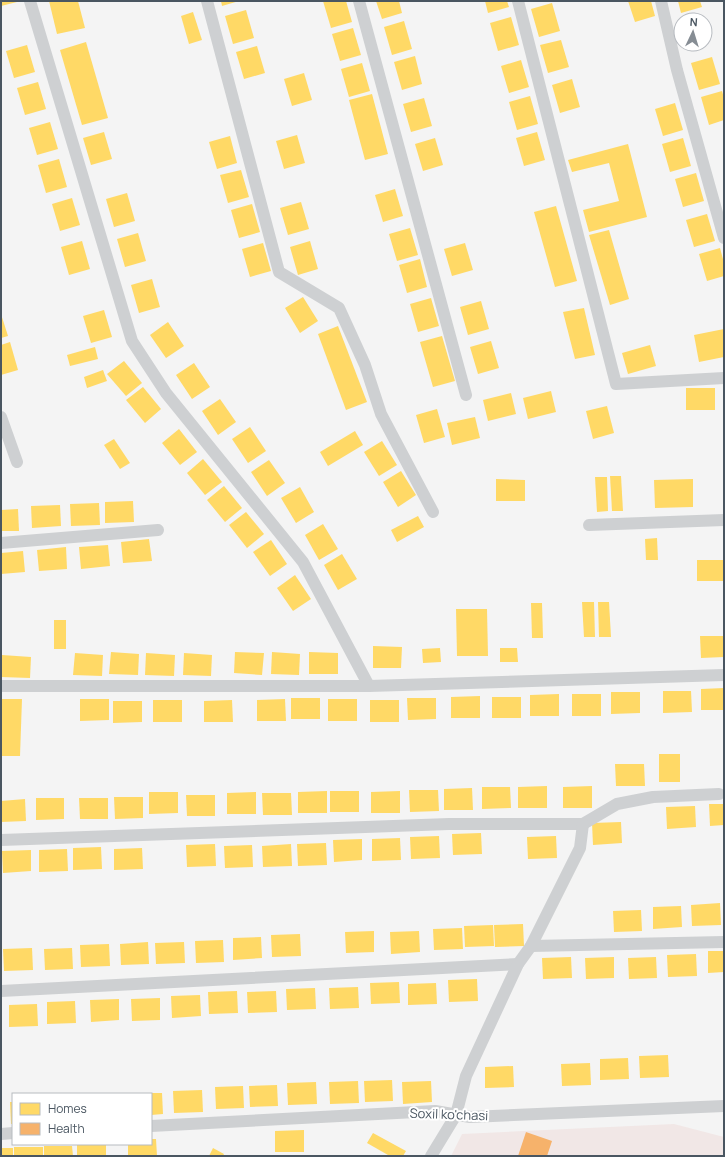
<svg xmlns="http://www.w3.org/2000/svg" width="725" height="1157" viewBox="0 0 725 1157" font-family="Manrope,sans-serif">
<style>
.medical{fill:#f1e7e6}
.homes{fill:#ffd966}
.health{fill:#f6b26b}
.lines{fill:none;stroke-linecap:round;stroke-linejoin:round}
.minor{stroke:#ced0d2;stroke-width:12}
.labels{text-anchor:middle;stroke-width:4;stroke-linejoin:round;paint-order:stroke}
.street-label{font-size:13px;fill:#4a5661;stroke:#fff}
</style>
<rect width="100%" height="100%" fill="#f4f4f4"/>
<!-- medical -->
<polygon class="medical" points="674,1124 724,1137 724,1156 451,1156 462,1134"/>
<!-- homes -->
<g class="homes">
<polygon points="1,1 17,1 17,2 1,6"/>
<polygon points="49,1 78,1 85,28 57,34"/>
<polygon points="221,1 239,1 222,6"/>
<polygon points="323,1 346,1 352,22 331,28"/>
<polygon points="376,1 399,1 402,13 382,19"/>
<polygon points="485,1 507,1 509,7 488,13"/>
<polygon points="628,1 651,1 655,16 635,22"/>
<polygon points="678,1 700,1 702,7 681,13"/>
<polygon points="552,3 560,31 539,37 531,9"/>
<polygon points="246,10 254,38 233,44 225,16"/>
<polygon points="193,12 202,40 189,44 181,16"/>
<polygon points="511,17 519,45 498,51 490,23"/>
<polygon points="404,21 412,49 392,55 384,27"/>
<polygon points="353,28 361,55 340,61 332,34"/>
<polygon points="561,40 569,67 548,73 540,45"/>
<polygon points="86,42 108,118 82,125 60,50"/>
<polygon points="27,45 35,72 14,78 6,51"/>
<polygon points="257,46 265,73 244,79 236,52"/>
<polygon points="415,56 422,84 402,90 394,62"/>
<polygon points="712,57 720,84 699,90 691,63"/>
<polygon points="521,60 529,87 509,93 501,66"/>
<polygon points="362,63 370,91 349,97 341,69"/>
<polygon points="304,73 312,100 292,106 284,79"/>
<polygon points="572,79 580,107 560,113 552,85"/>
<polygon points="38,82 46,109 25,115 17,88"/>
<polygon points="722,91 724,98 724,120 709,125 701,97"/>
<polygon points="372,94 388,154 365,160 349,100"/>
<polygon points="530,96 538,124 517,130 509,102"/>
<polygon points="424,98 432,126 411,132 403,104"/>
<polygon points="675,103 683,130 663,136 655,109"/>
<polygon points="50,122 58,149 37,155 29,128"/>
<polygon points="104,132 112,159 91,165 83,138"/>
<polygon points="537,132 545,160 524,166 516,138"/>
<polygon points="297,135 305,163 284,169 276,141"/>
<polygon points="230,136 237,163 217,169 209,142"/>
<polygon points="435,138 443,165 423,171 415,144"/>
<polygon points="683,138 691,166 670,172 662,144"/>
<polygon points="628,144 647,217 589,232 583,210 619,201 609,163 572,172 568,160"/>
<polygon points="59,159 67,187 46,193 38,165"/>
<polygon points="241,170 249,197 228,203 220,175"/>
<polygon points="696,173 704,201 683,207 675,179"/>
<polygon points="395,189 403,216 383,222 375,195"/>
<polygon points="127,193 135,221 114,227 106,199"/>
<polygon points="72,198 80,225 60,231 52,204"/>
<polygon points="301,202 309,229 288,235 280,208"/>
<polygon points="252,204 260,232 239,238 231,210"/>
<polygon points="556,206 577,281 555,287 534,212"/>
<polygon points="707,214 715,241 694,247 686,220"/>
<polygon points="410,228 418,255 397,261 389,234"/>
<polygon points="609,230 629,299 610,305 589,235"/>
<polygon points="138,233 146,261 125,267 117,239"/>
<polygon points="82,241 90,269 69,275 61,247"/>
<polygon points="310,241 318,269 298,275 290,247"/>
<polygon points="263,243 271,271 250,277 242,249"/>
<polygon points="465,243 473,270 452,276 444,249"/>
<polygon points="720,248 724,263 724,276 707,281 699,254"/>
<polygon points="420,259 427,287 407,293 399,265"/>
<polygon points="152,279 160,307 139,313 131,285"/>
<polygon points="303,297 318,321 300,333 285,308"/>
<polygon points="431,298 439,326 418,332 410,304"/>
<polygon points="481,301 489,329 468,335 460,307"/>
<polygon points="584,308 595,355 575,359 563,312"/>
<polygon points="104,310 112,337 91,343 83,316"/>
<polygon points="1,314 8,336 1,338"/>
<polygon points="168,322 184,346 166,358 150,335"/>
<polygon points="338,326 367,402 346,410 318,334"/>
<polygon points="724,329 724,357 699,362 694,335"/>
<polygon points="442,336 455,381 433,387 420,342"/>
<polygon points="491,341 499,368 478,374 470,347"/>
<polygon points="10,342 18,370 1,375 1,345"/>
<polygon points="650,345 656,366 628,374 622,353"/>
<polygon points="95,347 98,359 70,366 67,355"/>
<polygon points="124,361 142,383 126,396 107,374"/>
<polygon points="194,363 210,387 192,399 176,375"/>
<polygon points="103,370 107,381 87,388 84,377"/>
<polygon points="143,387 161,409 145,423 126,400"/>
<rect x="686" y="388" width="29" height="22"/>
<polygon points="551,391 556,412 528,419 523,398"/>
<polygon points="511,393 516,414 488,421 483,400"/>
<polygon points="220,399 236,422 218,435 202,411"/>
<polygon points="607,406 614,433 593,439 586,411"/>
<polygon points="437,409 445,437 424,443 416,415"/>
<polygon points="475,417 480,438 452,445 447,423"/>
<polygon points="250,427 266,451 248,463 232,439"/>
<polygon points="179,429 197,452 180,465 162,443"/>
<polygon points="355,431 363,445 328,466 320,452"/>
<polygon points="114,439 130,463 120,469 104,445"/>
<polygon points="382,441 397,465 379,476 364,452"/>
<polygon points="203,459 222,482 205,495 187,473"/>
<polygon points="269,460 285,483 267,496 251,472"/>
<polygon points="401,471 416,495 398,507 383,482"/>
<polygon points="610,476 621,476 623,511 612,511"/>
<polygon points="595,477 607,477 608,511 597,512"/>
<polygon points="496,479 525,480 525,501 496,501"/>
<polygon points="693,479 693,507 655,508 654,480"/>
<polygon points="224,486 242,508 225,522 207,500"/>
<polygon points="300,487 314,512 296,523 281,498"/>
<polygon points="133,501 134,522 105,523 105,502"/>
<polygon points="99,503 100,525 71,526 70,504"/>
<polygon points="60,505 61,526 32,528 31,506"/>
<polygon points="18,509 19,531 1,531 1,510"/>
<polygon points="246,512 264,534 247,548 229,525"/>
<polygon points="418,516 424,527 397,542 391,530"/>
<polygon points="323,524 338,549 319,560 305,535"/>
<polygon points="657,538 658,560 646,560 645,539"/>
<polygon points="149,539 152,561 123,563 121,542"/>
<polygon points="271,540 287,564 270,576 253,552"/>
<polygon points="108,545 110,566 81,569 79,547"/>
<polygon points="66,547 67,569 39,571 37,550"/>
<polygon points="23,551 25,572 1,574 1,553"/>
<polygon points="342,554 357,579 338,590 324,565"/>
<rect x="697" y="560" width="27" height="21"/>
<polygon points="295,575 311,599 293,611 277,588"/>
<polygon points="582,602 594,602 595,637 584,637"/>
<polygon points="598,602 609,602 611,637 599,637"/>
<polygon points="531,603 542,603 543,638 532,638"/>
<polygon points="456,609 487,609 488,656 457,656"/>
<rect x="54" y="620" width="12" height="29"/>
<polygon points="700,636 724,636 724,657 701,658"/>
<polygon points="373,646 402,647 401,668 373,668"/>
<polygon points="440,648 441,662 423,663 422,649"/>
<polygon points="500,648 517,648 518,662 500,662"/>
<polygon points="111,652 139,654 138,675 109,674"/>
<polygon points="235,652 264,653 262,675 234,673"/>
<polygon points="272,652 300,654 299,675 271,674"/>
<polygon points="309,652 338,653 338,674 309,674"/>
<polygon points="75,653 103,655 102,676 73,675"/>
<polygon points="146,653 175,655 174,676 145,675"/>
<polygon points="184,653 212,655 211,676 183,675"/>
<polygon points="2,655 31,657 30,678 1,677"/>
<polygon points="724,688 724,710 701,710 701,689"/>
<polygon points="663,691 691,691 692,712 663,713"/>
<polygon points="611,692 640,692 640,713 611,714"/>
<polygon points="559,694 559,716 530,716 530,695"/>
<rect x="572" y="694" width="29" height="22"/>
<polygon points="480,696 480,718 451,718 451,697"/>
<rect x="492" y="697" width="29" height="21"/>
<rect x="291" y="698" width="29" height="21"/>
<polygon points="407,698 436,698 436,719 408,720"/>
<polygon points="1,699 22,699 20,756 1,756"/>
<polygon points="80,699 109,699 109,720 80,721"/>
<polygon points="285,699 286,721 257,721 257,700"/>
<rect x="328" y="699" width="29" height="22"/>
<rect x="153" y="700" width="29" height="22"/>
<polygon points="232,700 233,722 204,722 204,701"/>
<rect x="370" y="700" width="29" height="22"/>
<polygon points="113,701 142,701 142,722 113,723"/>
<rect x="659" y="754" width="21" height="28"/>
<polygon points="615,764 644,764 645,786 616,786"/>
<polygon points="547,786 547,808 518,808 518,787"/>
<polygon points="592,786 592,808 563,808 563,787"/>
<polygon points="482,787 510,787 511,808 482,809"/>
<polygon points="472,788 473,810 444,810 444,789"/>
<polygon points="409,790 438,790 439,811 410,812"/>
<polygon points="327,791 327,813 298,813 298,792"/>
<rect x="330" y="791" width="29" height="21"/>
<polygon points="400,791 400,813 371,813 371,792"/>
<polygon points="149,792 178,792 178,813 149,814"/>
<polygon points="256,792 256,814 227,814 227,793"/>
<polygon points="262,793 291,793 292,815 263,815"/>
<polygon points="186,795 215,795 215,816 187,816"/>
<polygon points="114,797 143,797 143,818 115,819"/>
<polygon points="36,798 64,798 64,819 36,820"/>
<polygon points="79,798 108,798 108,819 80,819"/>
<polygon points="25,799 26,821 1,822 1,801"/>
<polygon points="709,804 724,804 724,825 710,826"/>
<polygon points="695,806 696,827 667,829 666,807"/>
<polygon points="621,822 622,843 593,845 592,823"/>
<polygon points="481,833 482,854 453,855 452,834"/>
<polygon points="439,836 440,858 411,859 410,837"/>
<polygon points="556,836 557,858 528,859 527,837"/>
<polygon points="400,838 401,860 372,861 372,839"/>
<polygon points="362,839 362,860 334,862 333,840"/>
<polygon points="326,843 327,865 298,866 297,844"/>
<polygon points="215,844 216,866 187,867 186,845"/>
<polygon points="291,844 292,866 263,867 262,846"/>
<polygon points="252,845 253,867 225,868 224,846"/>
<polygon points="101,847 102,869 73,870 73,848"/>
<polygon points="142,848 143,869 114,870 114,849"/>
<polygon points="67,849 68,871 39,872 39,850"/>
<polygon points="31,850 31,871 3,873 2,851"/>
<polygon points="720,903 721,925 692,926 691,905"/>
<polygon points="681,906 682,927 653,929 653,907"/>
<polygon points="641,910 642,931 614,932 613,911"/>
<polygon points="523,924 524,946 495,947 494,925"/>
<polygon points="493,925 494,946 465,947 464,926"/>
<polygon points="462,928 463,949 434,950 433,929"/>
<polygon points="374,931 374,952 346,953 345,932"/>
<polygon points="419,931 420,952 391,954 390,932"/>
<polygon points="300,934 301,956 272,957 271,935"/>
<polygon points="261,937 262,958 233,960 233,938"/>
<polygon points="223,940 224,962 196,963 195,941"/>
<polygon points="148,942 149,964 121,965 120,944"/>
<polygon points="184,942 185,963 156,964 155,943"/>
<polygon points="109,944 110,966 81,967 80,945"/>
<polygon points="32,948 33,970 4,971 3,949"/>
<polygon points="72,948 73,969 45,970 44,949"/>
<polygon points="708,951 724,951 724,972 708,973"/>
<polygon points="696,954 697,976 668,977 667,955"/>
<polygon points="571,957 572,978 543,979 542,958"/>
<polygon points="614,957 614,978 586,979 585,958"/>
<polygon points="656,957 657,978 629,979 628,958"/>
<polygon points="477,979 478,1001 449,1002 448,980"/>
<polygon points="399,982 400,1003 371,1004 370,983"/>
<polygon points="436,983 437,1004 408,1005 408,984"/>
<polygon points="358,987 359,1008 330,1009 329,988"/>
<polygon points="315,988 316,1009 287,1010 286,989"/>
<polygon points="237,991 238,1013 209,1014 208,992"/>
<polygon points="276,991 277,1012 248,1013 247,992"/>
<polygon points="200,995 201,1016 172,1018 171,996"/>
<polygon points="160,998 160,1020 132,1021 131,999"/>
<polygon points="119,999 119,1020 91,1022 90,1000"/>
<polygon points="75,1001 76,1023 47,1024 47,1002"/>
<polygon points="37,1004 38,1026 9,1027 9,1005"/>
<polygon points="668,1055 669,1077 640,1078 639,1056"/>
<polygon points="628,1058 629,1079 600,1080 600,1059"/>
<polygon points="590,1063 591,1085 562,1086 561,1064"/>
<polygon points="513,1066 514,1087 485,1088 485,1067"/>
<polygon points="392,1080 393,1101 365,1102 364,1081"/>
<polygon points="358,1081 359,1103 330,1104 329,1082"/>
<polygon points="431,1081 432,1102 403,1104 402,1082"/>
<polygon points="316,1082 317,1104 288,1105 287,1083"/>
<polygon points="277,1085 278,1106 250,1107 249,1086"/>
<polygon points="243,1086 244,1108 216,1109 215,1087"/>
<polygon points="202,1090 203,1112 174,1113 173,1091"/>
<polygon points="151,1093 162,1093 163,1114 151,1115"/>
<polygon points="10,1102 13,1102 13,1124 11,1124"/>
<polygon points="304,1130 304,1152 275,1152 275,1131"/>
<polygon points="373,1133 406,1151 403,1156 387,1156 388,1155 367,1143"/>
<polygon points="151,1139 156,1139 157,1156 128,1156 128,1144 151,1144"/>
<rect x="77" y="1144" width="29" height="12"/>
<polygon points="44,1146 72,1146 73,1156 44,1156"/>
<rect x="14" y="1147" width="29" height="9"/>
<rect x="1" y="1148" width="12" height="8"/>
<polygon points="213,1148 224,1154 223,1156 209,1156"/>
</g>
<!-- health -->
<polygon class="health" points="526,1132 552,1141 547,1156 518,1156"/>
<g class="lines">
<!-- minor -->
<g class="minor">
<polyline points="30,1 132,341 166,393 303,562 369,686"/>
<polyline points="207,1 279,272 339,308 365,365 381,414 433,512"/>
<polyline points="359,1 466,395"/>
<polyline points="518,1 616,384 724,378"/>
<polyline points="661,1 677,70 724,238"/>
<polyline points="1,417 17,462"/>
<polyline points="589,525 724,520"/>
<polyline points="1,543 158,530"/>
<polyline points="1,686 369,686 724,675"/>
<polyline points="1,840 449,824 583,824 617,804 653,797 719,794"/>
<polyline points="531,946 724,942"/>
<polyline points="1,991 518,964"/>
<polyline points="151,1126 435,1111 470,1117 724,1106"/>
<polyline points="1,1134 13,1133"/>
<polyline points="431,1156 456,1115 466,1076 518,964 531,946 580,848 583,824"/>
</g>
</g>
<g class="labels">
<!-- street labels -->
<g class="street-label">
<text transform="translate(449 1114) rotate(2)" y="5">Soxil ko'chasi</text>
</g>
</g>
<!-- border -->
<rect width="725" height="1157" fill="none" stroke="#4a5661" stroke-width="4"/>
<!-- legend -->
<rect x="12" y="1093" width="140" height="52" fill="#ffffff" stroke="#b7bbc0"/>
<rect x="20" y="1103" width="20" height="12" fill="#ffd966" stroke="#b7bbc0"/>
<text x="48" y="1113" font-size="12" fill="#4a5661">Homes</text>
<rect x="20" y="1123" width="20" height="12" fill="#f6b26b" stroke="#b7bbc0"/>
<text x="48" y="1133" font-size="12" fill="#4a5661">Health</text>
<!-- north arrow -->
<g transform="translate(693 32) rotate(4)"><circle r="19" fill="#ffffff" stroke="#b7bbc0"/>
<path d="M0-3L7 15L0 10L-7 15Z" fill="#868d94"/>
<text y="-6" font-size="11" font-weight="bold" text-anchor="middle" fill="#4a5661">N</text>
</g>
</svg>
